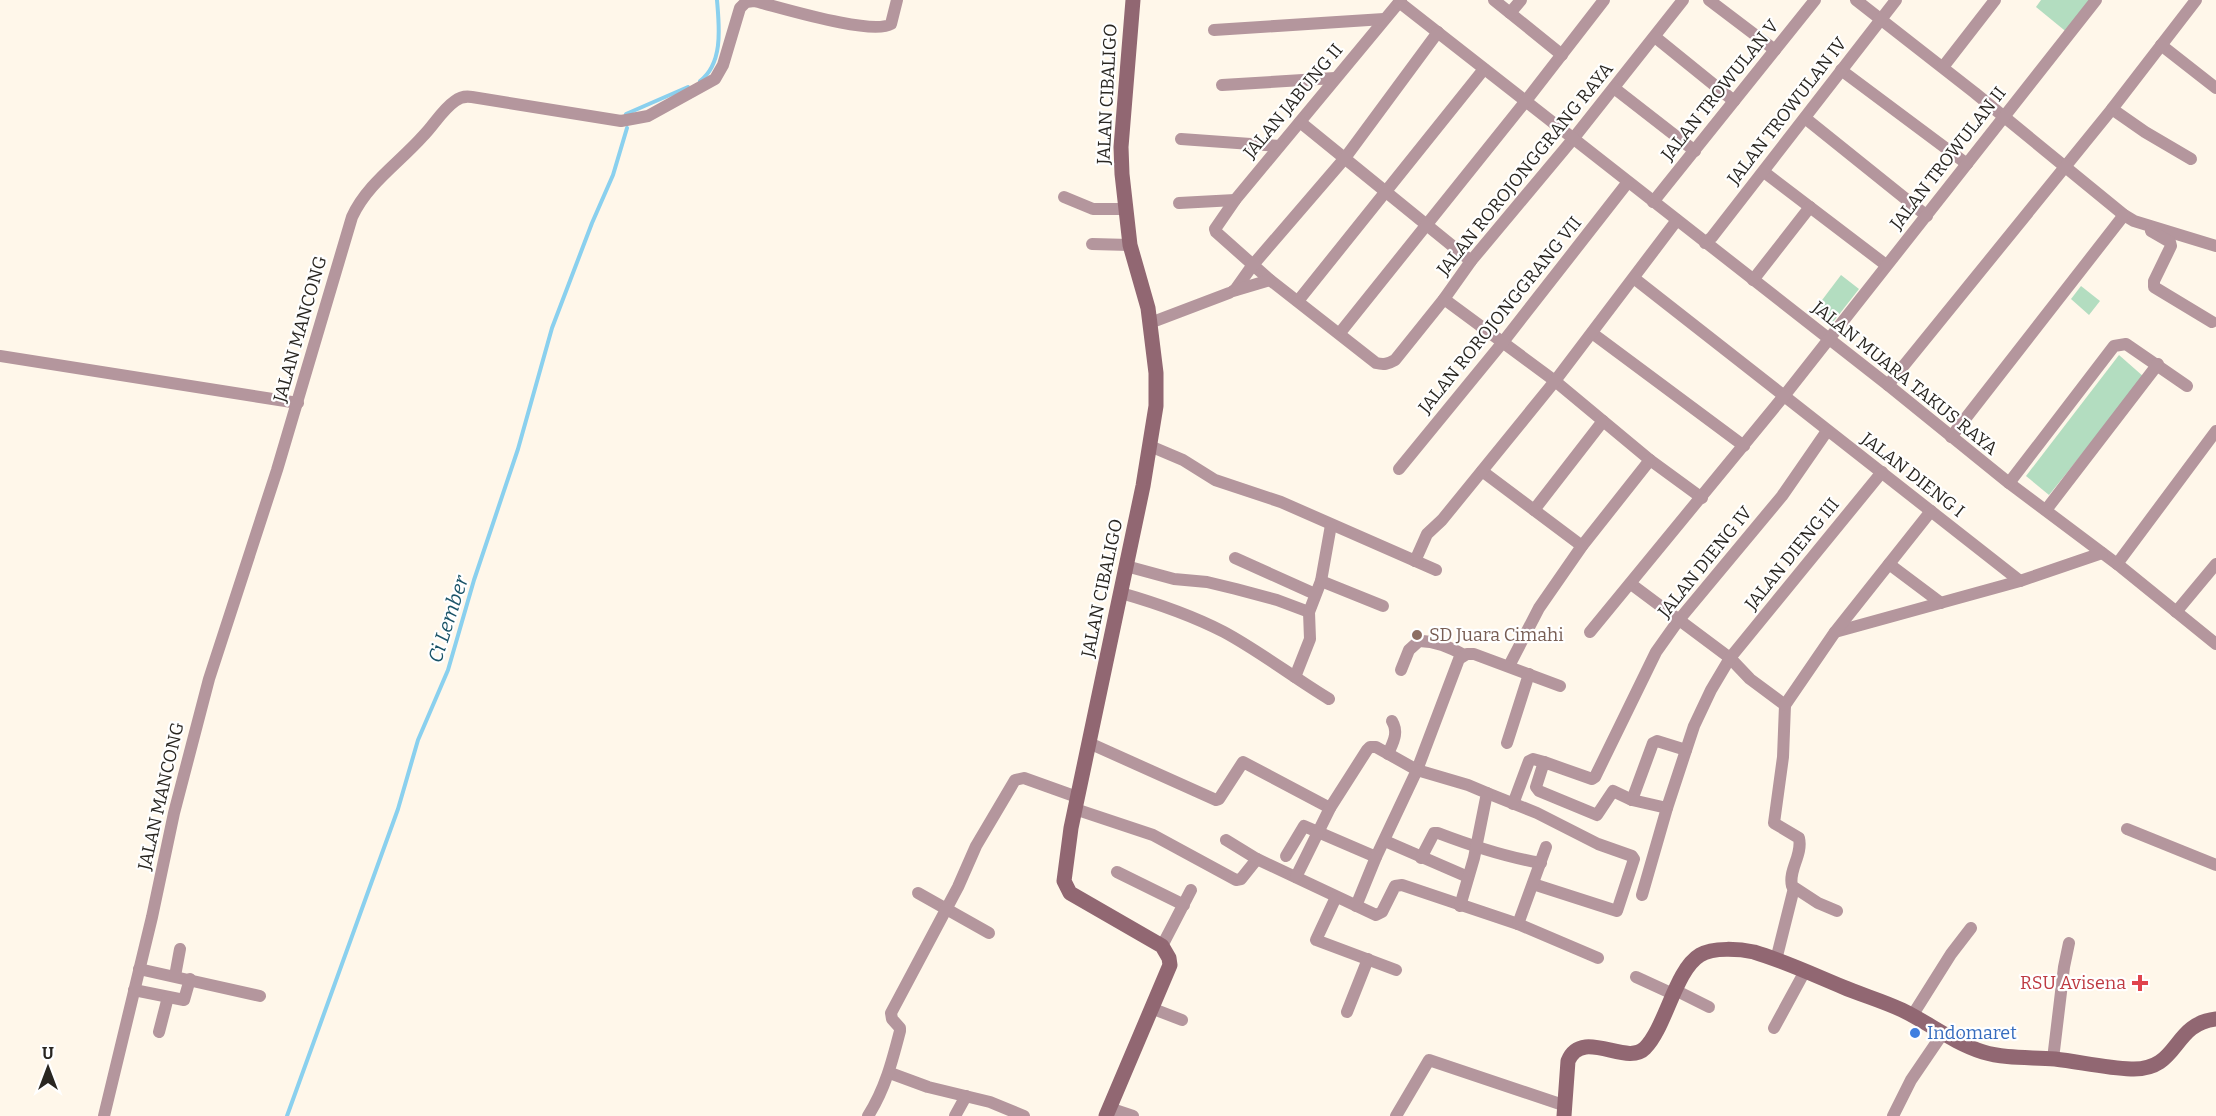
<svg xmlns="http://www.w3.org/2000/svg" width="2216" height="1116" viewBox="0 0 2216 1116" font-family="Bitter,serif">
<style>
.green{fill:#b3ddc0}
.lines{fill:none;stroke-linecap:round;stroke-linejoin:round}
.stream{stroke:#8ad0ee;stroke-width:4}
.street{stroke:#b4969d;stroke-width:12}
.secondary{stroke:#916772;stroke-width:15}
.education-dot{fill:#8d6e63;stroke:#fff;stroke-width:2}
.health-dot{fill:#e0444e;stroke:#fff;stroke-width:2}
.shop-dot{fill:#3f7fe0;stroke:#fff;stroke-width:2}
.labels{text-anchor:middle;stroke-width:4.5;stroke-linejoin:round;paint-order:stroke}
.street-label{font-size:18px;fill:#292621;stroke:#fff}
.education-label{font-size:18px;fill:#785e54;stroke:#fff;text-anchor:start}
.health-label{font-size:18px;fill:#be3a42;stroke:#fff;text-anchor:end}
.shop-label{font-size:18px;fill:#366cbe;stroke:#fff;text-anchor:start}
.water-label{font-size:20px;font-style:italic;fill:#1b5468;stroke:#fff}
</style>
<rect width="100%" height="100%" fill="#fff7ea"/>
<!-- green -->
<g class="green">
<polygon points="2041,0 2096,0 2069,34 2036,7"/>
<polygon points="1841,275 1859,289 1830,326 1813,312"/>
<polygon points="2081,286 2100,301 2089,315 2071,299"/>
<polygon points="2119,355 2144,377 2049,495 2026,476"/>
</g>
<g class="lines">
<!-- stream -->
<g class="stream">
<path d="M700,81C724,63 719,25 717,0"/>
<polyline points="626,114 688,87"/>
<polyline points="287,1116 398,809 418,740 448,670 474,580 518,449 552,328 592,223 613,175 627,128"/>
</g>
<!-- street -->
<g class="street">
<path d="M1401,0L1235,200L1215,229L1216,232L1270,280L1376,363C1384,365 1388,364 1395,360L1444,299L1471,261L1573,139L1683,0"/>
<polyline points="1494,0 1562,55"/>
<polyline points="1709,0 1775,50"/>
<polyline points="1856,0 1975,93 2124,215 2134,221 2216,246"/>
<polyline points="1399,2 1888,385 2009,483 2121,567 2216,644"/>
<polyline points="1510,13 1521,0"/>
<polyline points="1214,30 1384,19"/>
<polyline points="1655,37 1734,101"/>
<polyline points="2161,45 2216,88"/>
<polyline points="1943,67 1995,0"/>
<polyline points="1841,70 1967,164"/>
<polyline points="1222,85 1335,78"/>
<polyline points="1614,88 1695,151"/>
<polyline points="2112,109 2145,132 2191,159"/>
<polyline points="1805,118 1927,216"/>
<polyline points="1300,122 1471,261"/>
<polyline points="1181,139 1279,146"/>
<polyline points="1764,172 1886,265"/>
<polyline points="1064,197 1093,209 1125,209"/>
<polyline points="1653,202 1815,0"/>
<polyline points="1179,203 1235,200"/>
<polyline points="2151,231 2170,242 2171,246 2154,281 2154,287 2212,322"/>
<polyline points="1705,243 1712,237 1896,0"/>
<polyline points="1092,244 1130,245"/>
<polyline points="1635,279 2020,581"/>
<polyline points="1753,280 1810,207"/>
<polyline points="1235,290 1252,266 1345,158 1438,32"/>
<polyline points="1233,291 1270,280"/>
<polyline points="1444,299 1555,381 1650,460 1702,498"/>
<polyline points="1298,301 1484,69"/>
<polyline points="1150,323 1229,293"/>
<polyline points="1343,329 1525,102 1604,0"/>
<polyline points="1592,333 1744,446"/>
<polyline points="0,356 298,403"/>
<polyline points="1888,385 2112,109 2196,0"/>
<polyline points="1951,437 2124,215"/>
<polyline points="1150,446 1183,460 1215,480 1281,502 1436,570"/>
<polyline points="1399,469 1503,342 1628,182"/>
<polyline points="1482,471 1582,546"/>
<polyline points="2009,483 2114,346 2126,344 2187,386"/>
<polyline points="1534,510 1603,421"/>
<polyline points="2046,510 2158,364"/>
<polyline points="1235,558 1315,594"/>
<polyline points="1415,561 1427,534 1442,520 1555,381 1677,220"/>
<polyline points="1889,564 1941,603"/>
<polyline points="2117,564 2216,431"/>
<polyline points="1126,566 1174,579 1207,582 1236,589 1277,600 1309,612"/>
<polyline points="1321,581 1383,606"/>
<path d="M1631,584L1730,658L1750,679L1785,705L1783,757L1774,823L1799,838C1803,855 1788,870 1792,886L1818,903L1837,911"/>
<path d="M1121,593C1156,603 1191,615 1224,632C1261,652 1294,678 1329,699"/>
<polyline points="2176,612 2216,564"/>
<polyline points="1590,632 1788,391 2096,0"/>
<polyline points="1835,632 2020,581 2102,553"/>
<polyline points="1509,666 1539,608 1582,546 1650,460"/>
<path d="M1401,670L1409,650L1419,641C1436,641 1449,647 1464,655"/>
<polyline points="1295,677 1310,639 1309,612 1321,581 1331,525"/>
<polyline points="1785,705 1835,632 1931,511"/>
<polyline points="1089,743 1216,800 1219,799 1243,762 1330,808"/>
<polyline points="1507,743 1529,674"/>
<path d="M1388,754C1393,742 1399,733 1392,721"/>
<polyline points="1487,793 1537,813 1598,844 1632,856 1634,859 1617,911 1533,884"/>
<polyline points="1632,800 1653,743 1657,741 1686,750"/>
<polyline points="1513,804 1529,761 1533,759 1544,762"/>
<polyline points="1667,808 1632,800 1613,791 1597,815 1539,791 1536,787 1544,762 1592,779 1595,777 1656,652 1678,621 1782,496 1827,431"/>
<polyline points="1075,809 1153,835 1236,880 1241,879 1257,859"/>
<polyline points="2127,829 2216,865"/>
<polyline points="1226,840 1257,859 1376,915 1382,912 1395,886 1402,885 1518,924 1598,958"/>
<polyline points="1385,841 1468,877"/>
<polyline points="1286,856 1304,826 1376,857"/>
<path d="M1421,858L1434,833H1438C1472,846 1505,857 1541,863"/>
<polyline points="1117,872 1184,905"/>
<polyline points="1296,877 1330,808 1367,750 1370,747 1376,747 1417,770 1459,659 1467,654 1474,654 1560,686"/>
<polyline points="918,893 989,933"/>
<polyline points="1642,895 1667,808 1694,726 1711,690 1730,658 1882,472"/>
<polyline points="1336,897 1316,940 1396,970"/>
<polyline points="1356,906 1376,857 1417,770 1468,785 1487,793 1474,858 1460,906"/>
<polyline points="1518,924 1546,847"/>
<polyline points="1162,946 1191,890"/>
<polyline points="1776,960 1794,888"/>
<polyline points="139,969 260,996"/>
<polyline points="175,976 180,949"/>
<polyline points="1636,977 1673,994"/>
<polyline points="134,990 184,1000 190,979"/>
<polyline points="1675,990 1709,1007"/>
<polyline points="1151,1008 1182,1020"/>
<polyline points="1347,1012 1368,959"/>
<polyline points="1912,1016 1951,954 1971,928"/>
<polyline points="1774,1028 1805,971"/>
<polyline points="159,1032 168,997"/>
<polyline points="2053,1059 2064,967 2069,943"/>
<polyline points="890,1073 928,1087 990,1102 1024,1116"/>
<polyline points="1109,1108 1133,1116"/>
<path d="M104,1116L152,917L174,813L209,679L277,470L352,217C367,184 399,163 423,136C434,125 442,110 455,101C460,97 466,96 472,97L621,121L648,116L715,79L723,65L740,8L746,2L754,1C779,7 872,36 891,24L897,0"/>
<path d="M868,1116C885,1089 892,1062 900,1031V1028L892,1019L891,1013L958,887L976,846L1015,780L1024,778L1077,797"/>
<polyline points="955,1116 966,1096"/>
<polyline points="1396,1116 1429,1060 1566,1106"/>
<polyline points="1893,1116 1911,1080 1943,1033"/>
</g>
<!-- secondary -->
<g class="secondary">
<polyline points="1106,1116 1170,965 1169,958 1162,946 1070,893 1064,881 1071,828 1143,486 1156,406 1156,373 1148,308 1130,245 1122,174 1121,147 1133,0"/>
<path d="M1564,1116L1568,1061C1582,1027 1627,1067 1645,1048C1666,1027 1675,970 1700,955C1713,947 1740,949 1754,952C1784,961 1814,975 1843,987C1862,995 1883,1001 1902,1010C1929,1023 1954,1043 1983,1052C2006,1059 2031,1057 2055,1059C2080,1062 2106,1068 2131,1069C2180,1071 2171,1024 2216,1019"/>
</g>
</g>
<!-- markers -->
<circle class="education-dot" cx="1417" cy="635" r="6"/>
<path class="health-dot" d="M2137 974h6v6h6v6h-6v6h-6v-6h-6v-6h6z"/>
<circle class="shop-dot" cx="1915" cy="1033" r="6"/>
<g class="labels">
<!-- street labels -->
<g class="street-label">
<text transform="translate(1720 90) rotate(-51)" y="6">JALAN TROWULAN V</text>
<text transform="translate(1107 94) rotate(-87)" y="6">JALAN CIBALIGO</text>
<text transform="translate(1293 101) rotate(-50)" y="6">JALAN JABUNG II</text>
<text transform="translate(1787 111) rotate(-52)" y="6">JALAN TROWULAN IV</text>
<text transform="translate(1948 158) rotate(-52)" y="6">JALAN TROWULAN II</text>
<text transform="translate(1525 169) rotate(-51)" y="6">JALAN ROROJONGGRANG RAYA</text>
<text transform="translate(1500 315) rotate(-51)" y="6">JALAN ROROJONGGRANG VII</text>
<text transform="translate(300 329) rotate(-74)" y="6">JALAN MANCONG</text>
<text transform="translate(1905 378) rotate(39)" y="6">JALAN MUARA TAKUS RAYA</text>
<text transform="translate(1913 475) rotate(38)" y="6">JALAN DIENG I</text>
<text transform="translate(1792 554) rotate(-51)" y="6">JALAN DIENG III</text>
<text transform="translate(1705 562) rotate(-51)" y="6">JALAN DIENG IV</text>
<text transform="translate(1102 588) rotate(-78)" y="6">JALAN CIBALIGO</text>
<text transform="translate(161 796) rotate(-77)" y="6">JALAN MANCONG</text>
</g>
<!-- education labels -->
<g class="education-label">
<text x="1429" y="641">SD Juara Cimahi</text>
</g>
<!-- health labels -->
<g class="health-label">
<text x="2126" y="989">RSU Avisena</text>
</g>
<!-- shop labels -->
<g class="shop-label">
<text x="1927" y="1039">Indomaret</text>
</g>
<!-- water labels -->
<g class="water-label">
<text transform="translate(448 619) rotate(-72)" y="7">Ci Lember</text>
</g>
</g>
<!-- north arrow -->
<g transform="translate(48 1068)" stroke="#ffffff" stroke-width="4.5" paint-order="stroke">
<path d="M0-4.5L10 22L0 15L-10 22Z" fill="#292621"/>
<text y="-9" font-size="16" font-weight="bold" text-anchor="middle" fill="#292621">U</text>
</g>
</svg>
